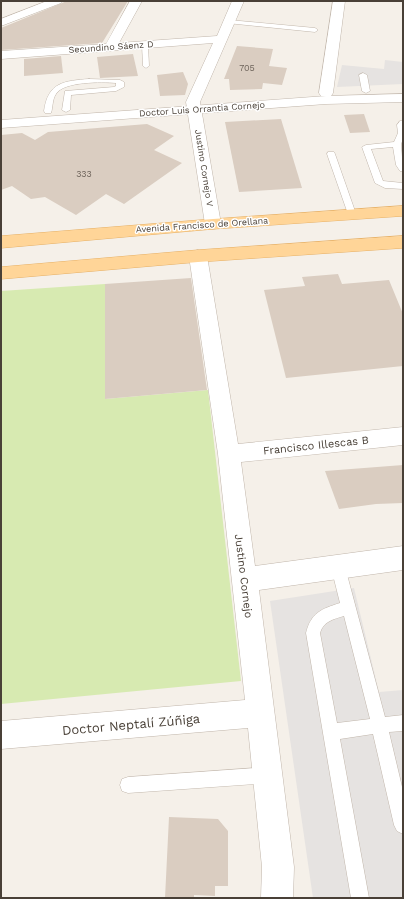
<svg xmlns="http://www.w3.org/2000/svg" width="404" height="899" viewBox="0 0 404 899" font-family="'Work Sans',sans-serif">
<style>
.green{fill:#d7eab1}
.parking{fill:#e6e3e1}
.building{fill:#dacdc1}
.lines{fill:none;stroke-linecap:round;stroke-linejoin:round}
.service-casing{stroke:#c1b6ab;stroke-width:1}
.minor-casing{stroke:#c1b6ab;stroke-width:1}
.tertiary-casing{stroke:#c1b6ab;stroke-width:1}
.primary-casing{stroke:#e7b065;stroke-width:1}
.service{fill:#fff;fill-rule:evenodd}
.minor{fill:#fff;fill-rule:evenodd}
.tertiary{fill:#fff;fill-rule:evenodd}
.primary{fill:#ffd598;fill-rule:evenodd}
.labels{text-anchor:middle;stroke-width:3;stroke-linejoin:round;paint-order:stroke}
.far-street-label{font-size:9px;fill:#494037;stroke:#fff}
.number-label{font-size:9px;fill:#6d635a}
.street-label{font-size:11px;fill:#494037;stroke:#fff}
.near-street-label{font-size:13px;fill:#494037;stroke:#fff}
</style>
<rect width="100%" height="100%" fill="#f5f0e9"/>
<!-- green -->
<polygon class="green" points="105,284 105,399 208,390 241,681 1,704 1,291"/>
<!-- parking -->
<g class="parking">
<polygon points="385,60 403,62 403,84 337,87 342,65 384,69"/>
<polygon points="354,588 379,692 403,690 403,898 313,898 270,601"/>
</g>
<!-- building -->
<g class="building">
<polygon points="67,1 128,1 102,43 1,50 1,28"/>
<polygon points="237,46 273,49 269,66 287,68 282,85 263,83 262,89 230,90 229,79 224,79"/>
<polygon points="133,54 138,76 100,78 97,57"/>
<polygon points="61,56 63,73 24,76 24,59"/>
<polygon points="183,72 188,84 185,95 160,96 157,75"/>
<polygon points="364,114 370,132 350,133 344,115"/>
<polygon points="281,119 302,188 239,192 225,122"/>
<polygon points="147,124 174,136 154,150 182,163 124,204 106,194 76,215 45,197 31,199 12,186 1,190 1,135 22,133 35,140 48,132"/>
<polygon points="338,274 342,284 389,280 403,314 403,366 286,378 264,290 305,286 302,277"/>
<polygon points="191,278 207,390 105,399 105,284"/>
<polygon points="403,465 403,503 376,504 339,509 325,471"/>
<polygon points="169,817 218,819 228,831 228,886 215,886 215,896 194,895 194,898 165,898"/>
</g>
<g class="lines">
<!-- service casing -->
<g class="service-casing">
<g id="service">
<polygon points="229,20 315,28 318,30 315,32 227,23 226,22"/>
<polygon points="145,43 148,45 149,66 146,68 143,66 142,45"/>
<polygon points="363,73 367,75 370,91 366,93 362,91 359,75"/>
<path d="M89,79L120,80L124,82V87L116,91L71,95L70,110L66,112L62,110L65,91L114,87L116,86V83C102,82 64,81 56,94C52,100 53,107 51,113H45L44,111C48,82 64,81 89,79Z"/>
<polygon points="400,121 403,121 403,139 401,144 403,171 400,171 396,165 393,147 371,149 383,181 403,183 403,189 385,188 375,183 362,147 366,145 394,142 398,133 397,125"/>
<polygon points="328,152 334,152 335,154 356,214 355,216 352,217 348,214 327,154"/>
<path d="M338,560L343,562L345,567L385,717L403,715V731L389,732L403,791V834L397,831L394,825L373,734L340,739L369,898H351L306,633C311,613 321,609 340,603L331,567L333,562ZM344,616L370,719L337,723L320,633C323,622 333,619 344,616Z"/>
<polygon points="269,767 275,769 277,775 275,781 269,783 128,793 122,791 120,785 122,779 128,777"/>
</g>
</g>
<!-- minor casing -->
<g class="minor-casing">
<g id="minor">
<polygon points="47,1 63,1 61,3 1,26 1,19"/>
<polygon points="130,1 142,1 119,43 217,36 232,1 244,1 200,102 221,224 219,228 213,229 207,228 205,224 186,102 213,43 1,59 1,51 106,44"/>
<polygon points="333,1 345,1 333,93 331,96 321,96 319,93"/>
<polygon points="198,250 204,252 207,256 238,444 403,427 403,445 241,462 255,566 403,546 403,570 259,590 294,867 293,898 261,898 262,867 248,728 1,749 1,721 245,700 218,454 189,256 192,252"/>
</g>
</g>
<!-- tertiary casing -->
<g class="tertiary-casing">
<polygon id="tertiary" points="403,94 403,102 326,104 1,128 1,120 326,96"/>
</g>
<!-- primary casing -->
<g class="primary-casing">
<g id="primary">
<polygon points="403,206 403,216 213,229 1,248 1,236 213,219"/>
<polygon points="403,236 403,248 198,262 1,279 1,267 198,250"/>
</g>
</g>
<!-- service -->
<use href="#service" class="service"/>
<!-- minor -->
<use href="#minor" class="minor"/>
<!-- tertiary -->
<use href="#tertiary" class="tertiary"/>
<!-- primary -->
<use href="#primary" class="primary"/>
</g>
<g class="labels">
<!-- far-street labels -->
<g class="far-street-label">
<text transform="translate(111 47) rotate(-4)" y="3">Secundino Sáenz D</text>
<text transform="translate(202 109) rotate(-4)" y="3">Doctor Luis Orrantia Cornejo</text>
<text transform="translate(204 168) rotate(81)" y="3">Justino Cornejo V</text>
<text transform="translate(202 225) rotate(-4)" y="3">Avenida Francisco de Orellana</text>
</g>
<!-- number labels -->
<g class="number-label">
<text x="247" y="71">705</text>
<text x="84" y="177">333</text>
</g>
<!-- street labels -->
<g class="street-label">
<text transform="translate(316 445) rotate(-6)" y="4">Francisco Illescas B</text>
<text transform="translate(244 576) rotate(83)" y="4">Justino Cornejo</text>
</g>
<!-- near-street labels -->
<g class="near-street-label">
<text transform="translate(131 724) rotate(-5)" y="5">Doctor Neptalí Zúñiga</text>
</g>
</g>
<!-- border -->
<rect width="404" height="899" fill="none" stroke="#494037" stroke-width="4"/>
</svg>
